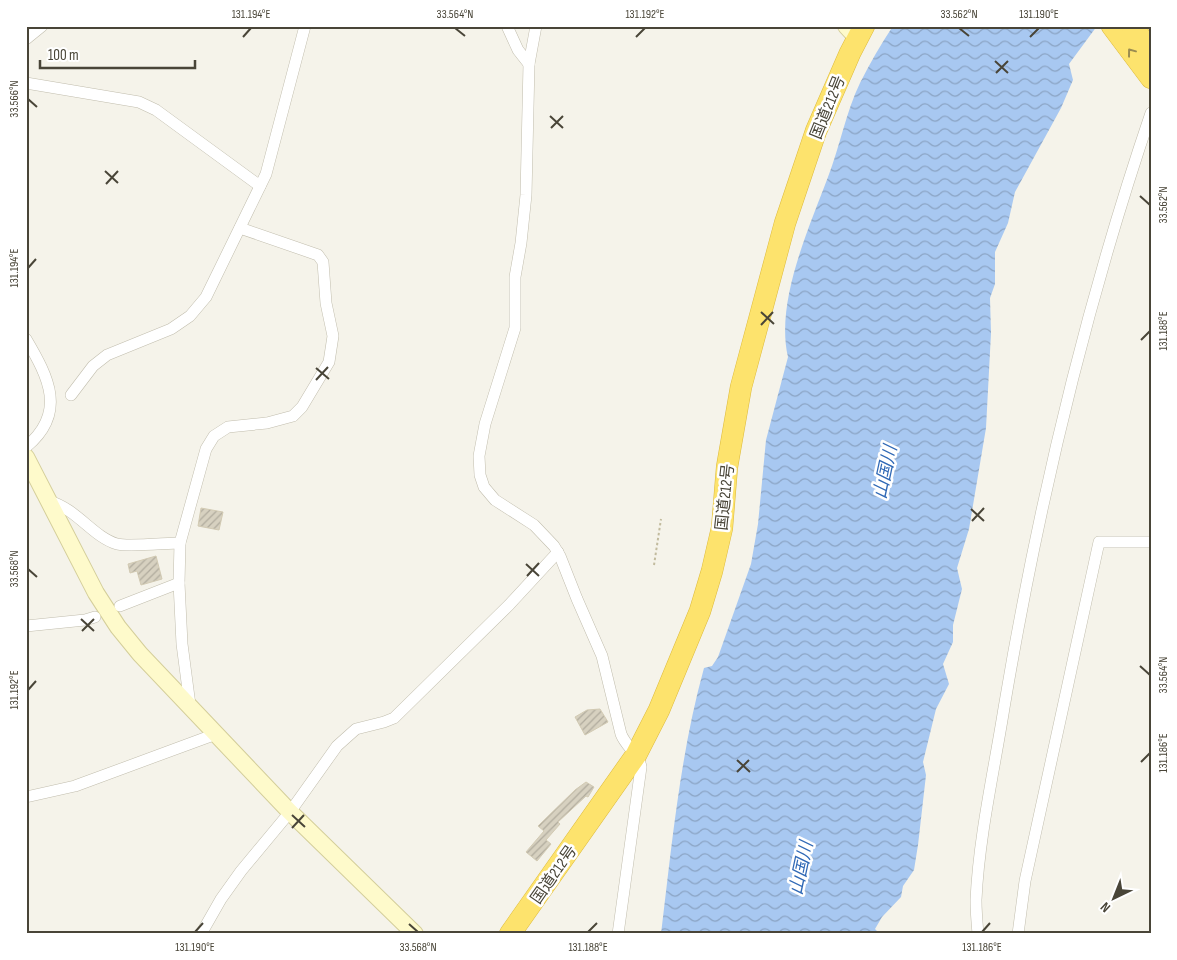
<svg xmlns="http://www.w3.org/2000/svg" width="1177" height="960" viewBox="0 0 1177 960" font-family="'Sofia Sans Condensed','Noto Sans JP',sans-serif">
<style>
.water{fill:url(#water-waves)}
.building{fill:url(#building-hatch);stroke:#d2cab3}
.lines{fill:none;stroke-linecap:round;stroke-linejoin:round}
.street-casing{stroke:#c1bdad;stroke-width:12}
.secondary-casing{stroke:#d4ce9a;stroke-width:18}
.highway-casing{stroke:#ddba3c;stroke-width:22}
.path{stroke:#c2bb9e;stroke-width:2;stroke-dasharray:2.5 2.5;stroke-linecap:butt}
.street{stroke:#fff;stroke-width:11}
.secondary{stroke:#fefacb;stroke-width:16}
.highway{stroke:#fde36d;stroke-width:21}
.oneway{stroke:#9a8c50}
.ticks{fill:none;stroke:#494538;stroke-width:2}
.labels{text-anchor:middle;stroke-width:5;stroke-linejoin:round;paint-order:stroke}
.street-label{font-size:16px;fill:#494538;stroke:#fff}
.water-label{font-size:18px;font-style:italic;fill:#3069b6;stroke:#fff}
.neatline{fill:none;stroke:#494538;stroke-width:2}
.ticks-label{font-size:12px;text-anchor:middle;fill:#494538}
</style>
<defs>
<pattern id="water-waves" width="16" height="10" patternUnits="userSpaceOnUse" patternTransform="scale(1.25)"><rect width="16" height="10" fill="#a8c8f1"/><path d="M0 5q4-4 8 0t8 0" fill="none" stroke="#8ba4c4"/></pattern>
<pattern id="building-hatch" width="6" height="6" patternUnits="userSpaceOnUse" patternTransform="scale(1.25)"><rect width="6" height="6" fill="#d7d1c0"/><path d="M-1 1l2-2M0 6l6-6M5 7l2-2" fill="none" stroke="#b0ab9d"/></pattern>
</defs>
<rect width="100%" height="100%" fill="#f5f3ea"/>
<!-- water -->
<path class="water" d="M893,26H1097L1069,64L1073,80L1061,108L1015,192L1008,223L995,252V284L990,298L991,333L986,428L969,529L957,568L962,589L953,625V642L943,664L949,684L936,709L923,762L926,775L918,845L914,870L903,886L901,897L882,917L875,929L880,934H661C672,844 680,755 704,668L712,666L718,657L751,564L758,524L766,440L788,357C775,302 809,228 828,177C840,146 846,112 860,83C870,63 881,44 893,26Z"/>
<!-- building -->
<g class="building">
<polygon points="201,508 223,512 219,530 198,526"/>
<polygon points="156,556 162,579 141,585 137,571 130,573 128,564"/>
<polygon points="600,709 608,722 585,735 575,717 587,710"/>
<polygon points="586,782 594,787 588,797 586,796 558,822 560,824 546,840 551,844 537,861 526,852 544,831 538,826 575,790"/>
</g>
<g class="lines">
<!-- street casing -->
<g class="street-casing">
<g id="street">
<polyline points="507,26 518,50 529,64"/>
<path d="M536,26L529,64L526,195L521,243L515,277V328L485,424L479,456L480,475L484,487L495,500L534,525L554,546L560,556L577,599L602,656L621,734C626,747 639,754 641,767L618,934"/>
<polyline points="26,39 42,26"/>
<polyline points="26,83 139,102 156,110 260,186"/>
<path d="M26,339C49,378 67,413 26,447"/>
<polyline points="71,395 93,366 107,355 171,329 190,316 206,297 266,174 305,26"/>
<path d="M49,501C77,509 93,537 117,544C128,547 167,543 180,543"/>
<polyline points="120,606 179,583"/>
<polyline points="26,626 85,620 95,617"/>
<polyline points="190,705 182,644 179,583 180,543 206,449 214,436 228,427 267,423 293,416 302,407 329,362 333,336 326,303 323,262 318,255 240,228"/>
<polyline points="26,797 75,786 216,734"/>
<polyline points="201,934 221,899 241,871 290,812 337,746 356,729 384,722 394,718 509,605 558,552"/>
<path d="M978,934C977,923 976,911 976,900C979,836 994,771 1004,708C1038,506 1085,307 1151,113"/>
<polyline points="1018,934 1025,881 1099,542 1151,542"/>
</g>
</g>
<!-- secondary casing -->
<g class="secondary-casing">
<g id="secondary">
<polyline points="846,26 857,38"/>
<polyline points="26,457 96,593 118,627 140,654 290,812 415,934"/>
</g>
</g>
<!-- highway casing -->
<g class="highway-casing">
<g id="highway">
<polyline points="1112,26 1151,78"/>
<polyline points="1132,26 1151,51"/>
<polyline points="510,934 636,755 659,710 700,611 712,571 722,528 727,467 741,387 785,223 816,131 850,53 864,26"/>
</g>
</g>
<!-- path -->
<polyline class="path" points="654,565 661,519"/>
<!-- street -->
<use href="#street" class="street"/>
<!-- secondary -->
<use href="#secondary" class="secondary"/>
<!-- highway -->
<use href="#highway" class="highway"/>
</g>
<!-- one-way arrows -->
<defs><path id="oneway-chevron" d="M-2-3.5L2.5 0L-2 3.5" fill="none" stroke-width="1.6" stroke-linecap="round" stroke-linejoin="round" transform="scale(1.25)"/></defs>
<use class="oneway" href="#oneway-chevron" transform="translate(1131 52) rotate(-127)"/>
<!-- ticks -->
<path class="ticks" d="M455,28L465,36M959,28L969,36M243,37L251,28M636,37L645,28M1030,37L1039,28M995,61L1008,73M996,73L1008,61M28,99L37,107M550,116L563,128M551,128L563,116M105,171L118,183M106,184L118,171M1140,196L1150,205M28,268L36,259M761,312L774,324M761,325L773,312M1141,340L1150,331M316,368L329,379M316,380L328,367M971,509L984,521M972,521L984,508M526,564L539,576M28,569L37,577M527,576L539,563M81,619L94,631M82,631L94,619M1140,666L1150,675M28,690L36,681M737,760L750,772M1141,762L1150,753M737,772L749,760M292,815L305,827M292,828L304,815M409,924L418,932M195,932L203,923M588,932L597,923M982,932L990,923"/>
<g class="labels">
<!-- street labels -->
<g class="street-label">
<text transform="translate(827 107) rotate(-68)" y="6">国道212号</text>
<text transform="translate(724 497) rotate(-84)" y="6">国道212号</text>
<text transform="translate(553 874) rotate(-55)" y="6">国道212号</text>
</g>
<!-- water labels -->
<g class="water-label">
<text transform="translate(885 472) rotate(-78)" y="6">山国川</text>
<text transform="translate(801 868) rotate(-78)" y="6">山国川</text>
</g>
</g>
<!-- border -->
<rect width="1177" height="960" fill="none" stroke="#ffffff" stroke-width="55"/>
<!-- north arrow -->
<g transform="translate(1114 898) rotate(223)" stroke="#ffffff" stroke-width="4" paint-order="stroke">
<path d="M0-4L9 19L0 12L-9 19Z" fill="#494538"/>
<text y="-8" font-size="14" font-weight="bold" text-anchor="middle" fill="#494538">N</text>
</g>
<!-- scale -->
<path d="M40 60v8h155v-8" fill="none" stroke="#494538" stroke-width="2.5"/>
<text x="48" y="60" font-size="15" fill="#494538" stroke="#ffffff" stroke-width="4" paint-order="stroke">100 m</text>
<rect x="28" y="28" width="1122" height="904" class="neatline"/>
<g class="ticks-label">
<text x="251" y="18">131.194°E</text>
<text x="455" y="18">33.564°N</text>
<text x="645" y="18">131.192°E</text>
<text x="959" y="18">33.562°N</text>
<text x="1039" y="18">131.190°E</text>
<text transform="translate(14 99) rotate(-90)" y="4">33.566°N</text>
<text transform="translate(1163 205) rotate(-90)" y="4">33.562°N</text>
<text transform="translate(14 268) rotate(-90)" y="4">131.194°E</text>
<text transform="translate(1163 331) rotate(-90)" y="4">131.188°E</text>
<text transform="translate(14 569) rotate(-90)" y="4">33.568°N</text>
<text transform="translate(1163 675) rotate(-90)" y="4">33.564°N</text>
<text transform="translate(14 690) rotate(-90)" y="4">131.192°E</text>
<text transform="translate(1163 753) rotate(-90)" y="4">131.186°E</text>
<text x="195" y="951">131.190°E</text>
<text x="418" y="951">33.568°N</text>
<text x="588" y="951">131.188°E</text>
<text x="982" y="951">131.186°E</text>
</g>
</svg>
